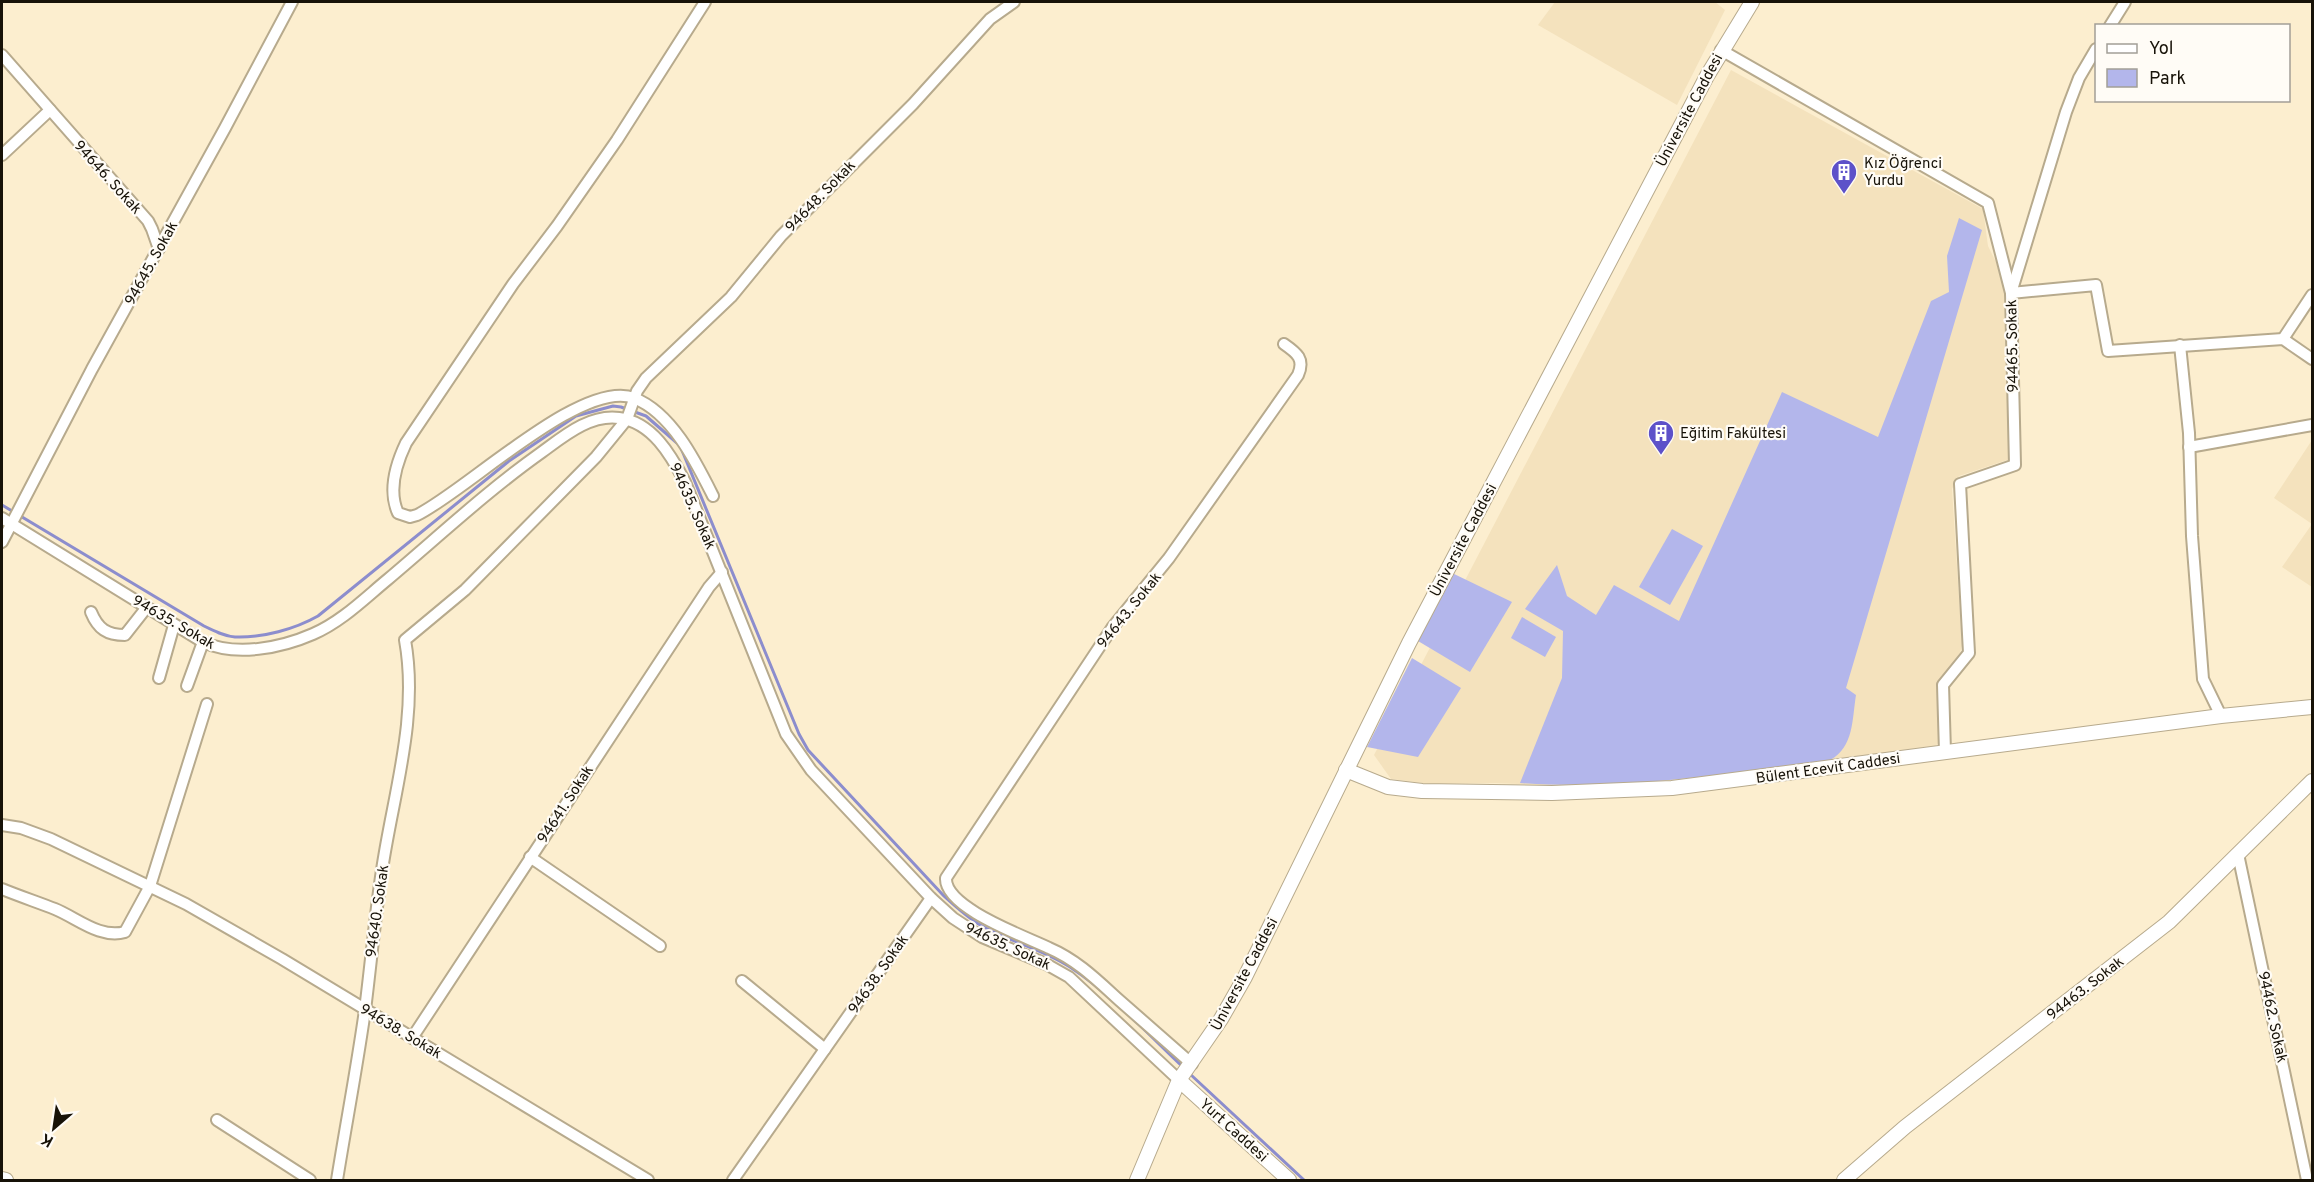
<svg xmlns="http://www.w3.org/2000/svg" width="2314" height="1182" viewBox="0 0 2314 1182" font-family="Overpass,sans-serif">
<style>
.built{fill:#f4e2bd}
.green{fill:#b3b6eb}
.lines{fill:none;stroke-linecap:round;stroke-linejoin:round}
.stream{stroke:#8c8dcd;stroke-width:3}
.minor-casing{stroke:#b7aa8d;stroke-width:14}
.tertiary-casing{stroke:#b7aa8d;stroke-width:16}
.minor{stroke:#fff;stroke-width:10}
.tertiary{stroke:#fff;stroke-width:14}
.labels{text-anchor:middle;stroke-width:4.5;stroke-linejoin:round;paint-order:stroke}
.street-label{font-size:15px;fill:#171208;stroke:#fffcf6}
.poi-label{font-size:15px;fill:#171208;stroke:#fffcf6;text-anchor:start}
</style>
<rect width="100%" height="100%" fill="#fceecf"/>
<!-- built -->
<g class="built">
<polygon points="1555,2 1715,2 1725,10 1677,105 1538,25"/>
<polygon points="1731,70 1983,209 1988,246 1996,262 2004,289 2010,459 1959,476 1952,489 1962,645 1960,653 1939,682 1940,742 1935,746 1657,782 1563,786 1495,783 1430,784 1391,779 1374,755"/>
<polygon points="2312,440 2312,587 2282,567 2312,524 2274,498"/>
</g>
<!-- green -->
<g class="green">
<path d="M1959,218L1982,230L1846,688L1856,695C1852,719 1854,747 1830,760C1821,764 1788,766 1776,767C1691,779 1606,789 1520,783L1562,678L1563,631L1525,609L1557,565L1567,596L1596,615L1614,585L1679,621L1782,392L1878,437L1931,301L1949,292L1947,256Z"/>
<polygon points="1672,529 1703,546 1670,605 1639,587"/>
<polygon points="1450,572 1512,602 1470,672 1418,641"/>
<polygon points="1522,617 1556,637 1545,657 1511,638"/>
<polygon points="1412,658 1461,688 1418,757 1367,747"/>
</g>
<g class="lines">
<!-- stream -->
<g class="stream">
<path d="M681,448L799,734L808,750L943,895C955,906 968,918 982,926C1010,942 1043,949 1070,967C1111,994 1147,1033 1183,1067"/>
<path d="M2,505L204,626C214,631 224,636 235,637C263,638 295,629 318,616L509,461L576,416L613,406L621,407L646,416L677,443"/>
<polyline points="1190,1074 1304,1180"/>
</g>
<!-- minor casing -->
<g class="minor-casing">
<g id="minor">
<path d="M705,2L617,140L557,226L513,284L406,443C396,464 388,491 398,513L410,517L417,515C465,492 582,378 634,398C672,413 696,462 713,496"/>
<polyline points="2110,26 2125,2"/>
<polyline points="2096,49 2079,78 2066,112 2011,293 2096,285 2108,351 2283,339 2312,359"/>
<polyline points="1721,50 1988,203 2011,293 2015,465 1960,484 1969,653 1943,685 1945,752"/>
<polyline points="2,55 148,221 152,229 159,249"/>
<polyline points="2,155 50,110"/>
<polyline points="2283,339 2312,295"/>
<polyline points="2180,345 2189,433 2192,536 2203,679 2221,716"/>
<polyline points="2189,447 2312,425"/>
<path d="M2,518L203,642C236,657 281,648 313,634C341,622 364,599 387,580C438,537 487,491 542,452C564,436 590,414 619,418C652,422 671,455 685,482L786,734L811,770L931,898L953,918L982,937L1046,964L1069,977L1179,1080"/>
<polyline points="2,542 92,369 225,128 292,2"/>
<path d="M91,612C98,629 107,635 125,635L147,607"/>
<polyline points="159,678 174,625"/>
<polyline points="187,686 203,642"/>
<polyline points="2,825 21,828 51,839 186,904 282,959 648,1180"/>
<polyline points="2238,854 2307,1180"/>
<polyline points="530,857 660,946"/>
<path d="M2,889C19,896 37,902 55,909C77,918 100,939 125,932L150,886L207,704"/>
<polyline points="742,981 825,1049"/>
<polyline points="412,1038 709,587 722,572"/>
<path d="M1192,1064C1168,1043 1143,1021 1119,1000C1097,980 1077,960 1049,948C1027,937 944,908 946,878L1112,628L1169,558L1298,375C1305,359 1297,353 1284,344"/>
<polyline points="217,1120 310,1180"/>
<path d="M337,1180C346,1124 357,1067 365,1010C371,963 375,916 382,870C393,795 419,717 405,640L465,590L596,457L627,419L637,391L646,378L731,297L781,236L913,104L990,19L1014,2"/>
<polyline points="733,1180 931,898"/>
</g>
</g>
<!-- tertiary casing -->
<g class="tertiary-casing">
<g id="tertiary">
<polyline points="1346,770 1388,787 1422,791 1552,793 1672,788 2221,716 2312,707"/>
<polyline points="1179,1080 1289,1180"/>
<polyline points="2,1179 6,1180"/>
<polyline points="1137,1180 1179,1080 1221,1019 1245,977 1409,643 1707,76 1752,2"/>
<polyline points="1844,1180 1905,1127 2169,922 2312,781"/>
</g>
</g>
<!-- minor -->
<use href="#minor" class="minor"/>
<!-- tertiary -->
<use href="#tertiary" class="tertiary"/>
</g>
<!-- icons -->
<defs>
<g id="building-pin" transform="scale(1.35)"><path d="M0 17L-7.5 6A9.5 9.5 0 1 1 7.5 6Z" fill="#5d51c9" stroke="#fffcf6"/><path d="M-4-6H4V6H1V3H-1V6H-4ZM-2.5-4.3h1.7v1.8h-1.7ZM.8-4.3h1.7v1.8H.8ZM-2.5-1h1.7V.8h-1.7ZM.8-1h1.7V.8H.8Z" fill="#fff"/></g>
</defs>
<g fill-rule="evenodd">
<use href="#building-pin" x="1844" y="172"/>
<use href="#building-pin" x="1661" y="433"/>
</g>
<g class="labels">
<!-- street labels -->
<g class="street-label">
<text transform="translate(1689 110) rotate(-62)" y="5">Üniversite Caddesi</text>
<text transform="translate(108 177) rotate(48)" y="5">94646. Sokak</text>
<text transform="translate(820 196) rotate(-46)" y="5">94648. Sokak</text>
<text transform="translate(151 263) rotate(-61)" y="5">94645. Sokak</text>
<text transform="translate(2012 346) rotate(-91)" y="5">94465. Sokak</text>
<text transform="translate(693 506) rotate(66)" y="5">94635. Sokak</text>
<text transform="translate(1463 540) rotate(-62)" y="5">Üniversite Caddesi</text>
<text transform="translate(1129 610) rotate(-51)" y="5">94643. Sokak</text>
<text transform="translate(174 622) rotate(30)" y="5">94635. Sokak</text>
<text transform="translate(1828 768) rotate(-8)" y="5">Bülent Ecevit Caddesi</text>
<text transform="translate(565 804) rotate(-57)" y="5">94641. Sokak</text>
<text transform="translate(377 911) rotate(-82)" y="5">94640. Sokak</text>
<text transform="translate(1008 946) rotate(25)" y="5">94635. Sokak</text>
<text transform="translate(878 974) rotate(-55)" y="5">94638. Sokak</text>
<text transform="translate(1244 974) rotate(-62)" y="5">Üniversite Caddesi</text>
<text transform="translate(2085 988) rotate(-38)" y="5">94463. Sokak</text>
<text transform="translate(2273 1017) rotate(78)" y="5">94462. Sokak</text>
<text transform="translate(401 1031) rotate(31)" y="5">94638. Sokak</text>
<text transform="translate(1234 1130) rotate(42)" y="5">Yurt Caddesi</text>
</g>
<!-- poi labels -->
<g class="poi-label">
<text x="1864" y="168">Kız Öğrenci<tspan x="1864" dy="17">Yurdu</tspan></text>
<text x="1680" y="438">Eğitim Fakültesi</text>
</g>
</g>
<!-- border -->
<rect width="2314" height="1182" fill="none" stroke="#171208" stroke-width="6"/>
<!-- legend -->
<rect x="2095" y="24" width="195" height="78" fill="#fffcf6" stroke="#a29e97" stroke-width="1.5"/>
<rect x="2107" y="44" width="30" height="9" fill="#ffffff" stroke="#a29e97" stroke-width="1.5"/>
<text x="2149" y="54" font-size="18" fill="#171208">Yol</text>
<rect x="2107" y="69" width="30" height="18" fill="#b3b6eb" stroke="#a29e97" stroke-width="1.5"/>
<text x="2149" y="84" font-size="18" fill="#171208">Park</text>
<!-- north arrow -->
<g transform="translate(54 1128) rotate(209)" stroke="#fffcf6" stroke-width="4.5" paint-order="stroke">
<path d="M0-4.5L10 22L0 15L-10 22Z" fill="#171208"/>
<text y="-9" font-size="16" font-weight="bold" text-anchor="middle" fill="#171208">K</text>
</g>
</svg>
